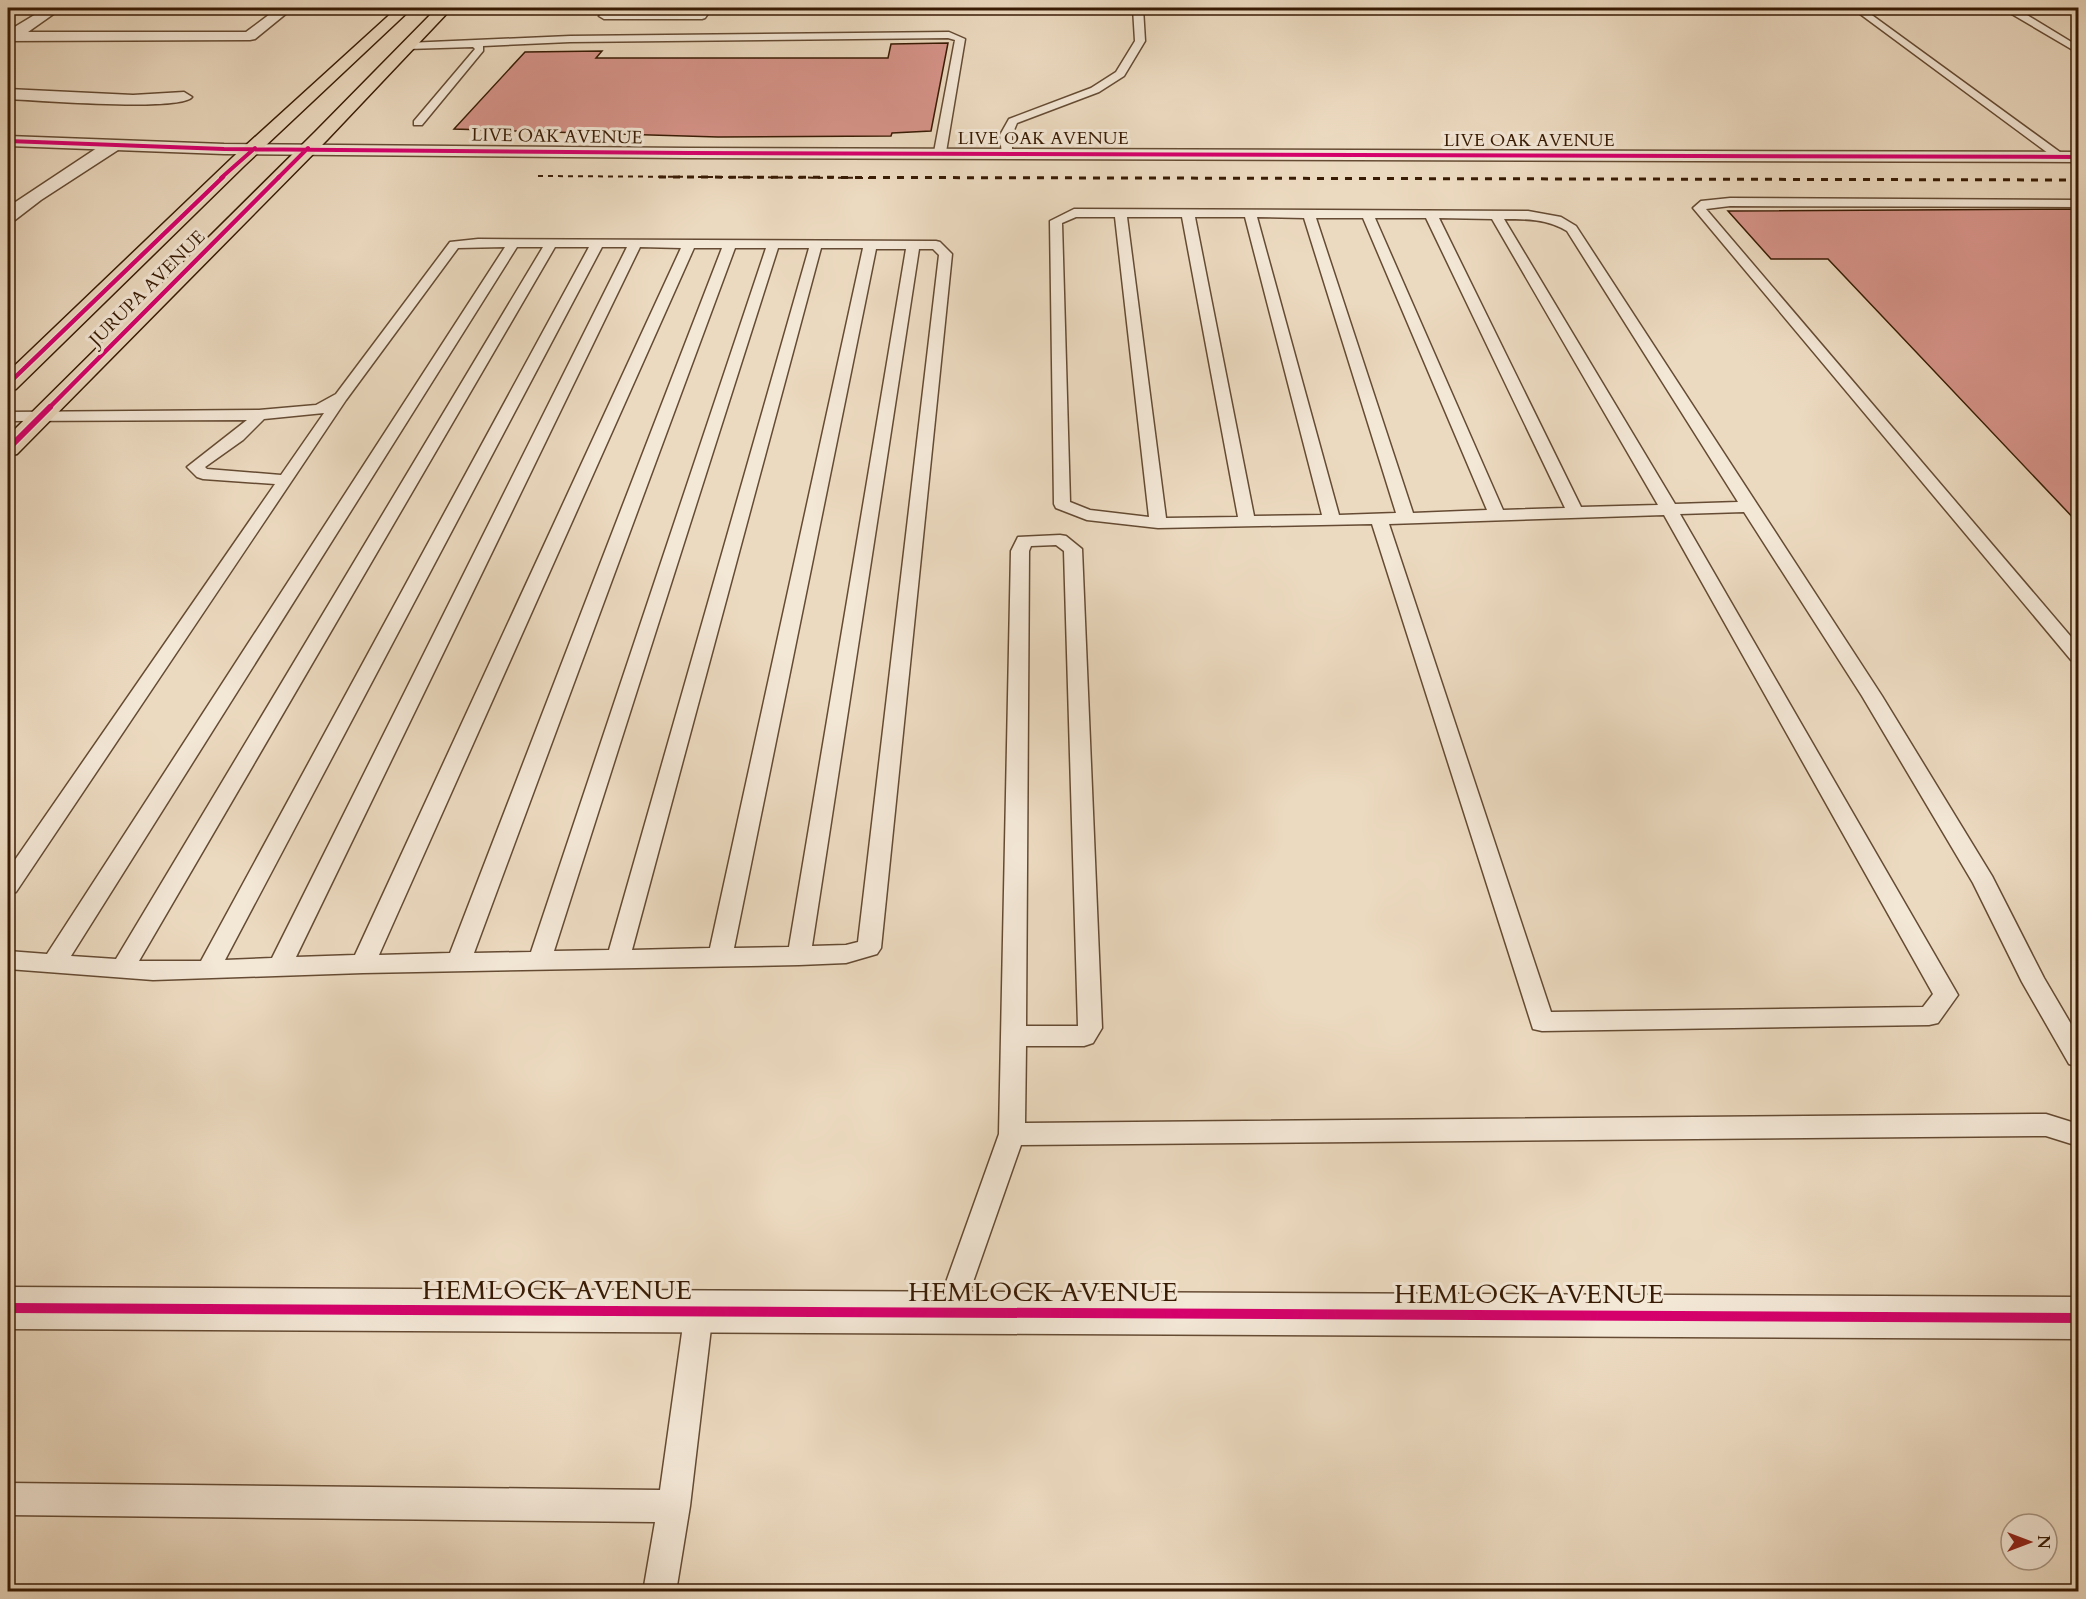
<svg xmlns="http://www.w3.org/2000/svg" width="2086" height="1599" viewBox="0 0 2086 1599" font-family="Cardo,serif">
<rect width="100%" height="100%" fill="#ecdac0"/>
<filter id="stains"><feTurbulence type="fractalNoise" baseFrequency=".00333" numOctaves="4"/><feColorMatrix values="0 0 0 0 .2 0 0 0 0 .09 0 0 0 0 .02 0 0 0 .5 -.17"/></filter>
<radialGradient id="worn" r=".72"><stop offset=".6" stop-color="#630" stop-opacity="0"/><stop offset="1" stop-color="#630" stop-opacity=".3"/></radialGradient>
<path fill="#d69389" stroke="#381b04" stroke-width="1.5" d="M 948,43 L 931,131 L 892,133 L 891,136 L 718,137 L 454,129 L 525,52 L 602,51 L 596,58 L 888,58 L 891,44 Z
M 2079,209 L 2079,524 L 1828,259 L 1771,259 L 1728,211 Z"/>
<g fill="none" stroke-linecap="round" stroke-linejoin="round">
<defs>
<path id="service" d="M 703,8 L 712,8 L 705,18 L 702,19 L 604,19 L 599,16 L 604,13 L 699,13 Z
M 1133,8 L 1143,8 L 1145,41 L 1124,76 L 1099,92 L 1017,123 L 1012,135 L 1012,153 L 1006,156 L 1002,155 L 1000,135 L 1009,119 L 1091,88 L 1116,72 L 1135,41 Z
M 1852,8 L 2047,8 L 2043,11 L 2022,12 L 2078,46 L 2078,53 L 2010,13 L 1869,13 L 2064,155 L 2064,159 L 2056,159 Z
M 949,32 L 965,39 L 946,152 L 940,155 L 934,152 L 955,40 L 948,38 L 570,42 L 483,46 L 483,51 L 422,125 L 414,125 L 414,121 L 475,49 L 473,47 L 407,49 L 402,46 L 407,43 L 570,36 Z
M 1730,198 L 2078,200 L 2078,207 L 1730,206 L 1706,209 L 2078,645 L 2078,662 L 2071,660 L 1693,208 L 1701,201 Z
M 1074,209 L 1528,211 L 1561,217 L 1576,226 L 1882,696 L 1992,876 L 2044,978 L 2078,1036 L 2078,1067 L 2069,1064 L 2022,982 L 1973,883 L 1862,696 L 1744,512 L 1680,514 L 1958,995 L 1938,1023 L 1929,1025 L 1542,1031 L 1533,1029 L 1372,524 L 1158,528 L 1087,520 L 1056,508 L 1054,504 L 1050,221 ZM 1076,217 L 1115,217 L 1149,517 L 1090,510 L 1070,502 L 1062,223 ZM 1127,217 L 1182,217 L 1238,517 L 1166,518 ZM 1195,217 L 1245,217 L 1322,515 L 1254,516 ZM 1257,217 L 1304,218 L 1396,513 L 1339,515 ZM 1316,218 L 1363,218 L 1487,510 L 1413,513 ZM 1375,218 L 1426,218 L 1565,508 L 1503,510 ZM 1439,218 L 1492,219 L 1658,505 L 1581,507 ZM 1504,219 C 1527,219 1547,219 1567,231 L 1738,502 L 1675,504 ZM 1664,515 L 1933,994 L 1923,1007 L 1551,1012 L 1389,524 Z
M 478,239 L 936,241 L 940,242 L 952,254 L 881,948 L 877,954 L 846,963 L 799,965 L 363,973 L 153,980 L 8,969 L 8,951 L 47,954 L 505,247 L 458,248 L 346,400 L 16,892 L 8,894 L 8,870 L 275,484 L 203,479 L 197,477 L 187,467 L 247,420 L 8,421 L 8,412 L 259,410 L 316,405 L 336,394 L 450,242 ZM 517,247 L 543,247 L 116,959 L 71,956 ZM 555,247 L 589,247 L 201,961 L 139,961 ZM 602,247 L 627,247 L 272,958 L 225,960 ZM 640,247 L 681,248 L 355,955 L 296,957 ZM 694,248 L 722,248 L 450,953 L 379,955 ZM 735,248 L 766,248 L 531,952 L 474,953 ZM 778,248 L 809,248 L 609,950 L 554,951 ZM 821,248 L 863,248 L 710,948 L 632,950 ZM 876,249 L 906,249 L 789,947 L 734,948 ZM 919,249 L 933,249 L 939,255 L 858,942 L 846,945 L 812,946 ZM 324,413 L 281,475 L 207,469 L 205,467 L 243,440 L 264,419 Z
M 1060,535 L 1066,536 L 1082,549 L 1102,1028 L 1093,1043 L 1084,1046 L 1026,1046 L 1025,1123 L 2046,1114 L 2078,1124 L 2078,1146 L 2046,1136 L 1021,1145 L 959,1322 L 949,1326 L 939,1322 L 935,1313 L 999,1134 L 1011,551 L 1018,537 ZM 1056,545 L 1064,551 L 1078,1026 L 1026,1026 L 1029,551 L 1031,546 Z
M 699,1298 L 709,1302 L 713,1311 L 690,1506 L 676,1592 L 643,1592 L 655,1522 L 8,1515 L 8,1483 L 660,1490 L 685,1311 L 689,1302 Z"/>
<path id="minor" d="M 46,8 L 62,8 L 28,32 L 246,32 L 278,8 L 293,8 L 255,39 L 250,40 L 8,41 L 8,31 Z
M 8,89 L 133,95 L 184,92 L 192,97 C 181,112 34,100 8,99 Z
M 112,141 L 118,142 L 121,146 L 118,150 L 41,200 L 15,220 L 8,222 L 8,207 L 106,142 Z
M 8,1287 L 2078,1297 L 2078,1339 L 8,1329 Z"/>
<path id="tertiary" d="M 8,136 L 224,144 L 689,148 L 2078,152 L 2078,162 L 689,158 L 224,154 L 8,146 Z"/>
<path id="primary" d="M 397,8 L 412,8 L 245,165 L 16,389 L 8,391 L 8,372 L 233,157 Z
M 437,8 L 452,8 L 327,140 L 17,454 L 8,456 L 8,436 L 315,132 Z"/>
</defs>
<use href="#service" stroke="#654b33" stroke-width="3"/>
<use href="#minor" stroke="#654b33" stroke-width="3"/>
<use href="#tertiary" stroke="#654b33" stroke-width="3"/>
<use href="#primary" stroke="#381b04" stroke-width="3"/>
<use href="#service" fill="#f3e7d6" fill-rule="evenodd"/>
<use href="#minor" fill="#f3e7d6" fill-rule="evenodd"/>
<use href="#tertiary" fill="#f3e7d6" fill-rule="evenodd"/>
<use href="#primary" fill="#ecdac0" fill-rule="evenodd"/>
<path stroke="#381b04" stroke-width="2" stroke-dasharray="5 5" stroke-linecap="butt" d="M 538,176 L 875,178"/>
<path stroke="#381b04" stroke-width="3" stroke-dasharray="7 7" stroke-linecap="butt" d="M 659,177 L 2078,180"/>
<defs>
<path id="cycleway-far3" d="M 8,141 L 224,149 L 689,153 L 2078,157
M 221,178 L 255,148
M 278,178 L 308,148"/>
<path id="cycleway-far2" d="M 8,384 L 223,177
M 48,409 L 279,177"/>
<path id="cycleway-far1" d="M 8,449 L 50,407"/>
<path id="cycleway" d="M 8,1308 L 2078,1318"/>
</defs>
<use href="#cycleway-far3" stroke="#f3e7d6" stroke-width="5"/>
<use href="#cycleway-far2" stroke="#f3e7d6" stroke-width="7"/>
<use href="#cycleway-far1" stroke="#f3e7d6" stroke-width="9"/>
<use href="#cycleway" stroke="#f3e7d6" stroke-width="14"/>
<use href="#cycleway-far3" stroke="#d6006c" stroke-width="4"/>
<use href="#cycleway-far2" stroke="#d6006c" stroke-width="4.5"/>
<use href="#cycleway-far1" stroke="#d6006c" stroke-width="6"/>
<use href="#cycleway" stroke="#d6006c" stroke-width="10"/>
</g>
<g text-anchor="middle" stroke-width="6" stroke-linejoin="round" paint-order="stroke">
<g font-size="18" fill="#381b04" stroke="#f3e7d6">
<text transform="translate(557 136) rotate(1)" y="6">LIVE OAK AVENUE</text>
<text x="1043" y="144">LIVE OAK AVENUE</text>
<text x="1529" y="146">LIVE OAK AVENUE</text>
<text transform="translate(147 288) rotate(-45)" y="6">JURUPA AVENUE</text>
</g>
<g font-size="27" fill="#381b04" stroke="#f3e7d6">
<text x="557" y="1299">HEMLOCK AVENUE</text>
<text x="1043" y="1301">HEMLOCK AVENUE</text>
<text x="1529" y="1303">HEMLOCK AVENUE</text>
</g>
</g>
<rect width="2086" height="1599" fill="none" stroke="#ecdac0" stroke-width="30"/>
<rect x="9" y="9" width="2068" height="1581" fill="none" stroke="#381b04" stroke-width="3"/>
<rect x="15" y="15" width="2056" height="1569" fill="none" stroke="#381b04" stroke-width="1.5"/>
<g transform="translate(2029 1542) rotate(90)"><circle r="28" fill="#f3e7d6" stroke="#a89582" stroke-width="1.5"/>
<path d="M0-4.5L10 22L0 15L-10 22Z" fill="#8f2418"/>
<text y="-9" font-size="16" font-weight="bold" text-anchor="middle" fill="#381b04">N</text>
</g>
<rect width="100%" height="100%" filter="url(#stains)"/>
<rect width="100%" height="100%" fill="url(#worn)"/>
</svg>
